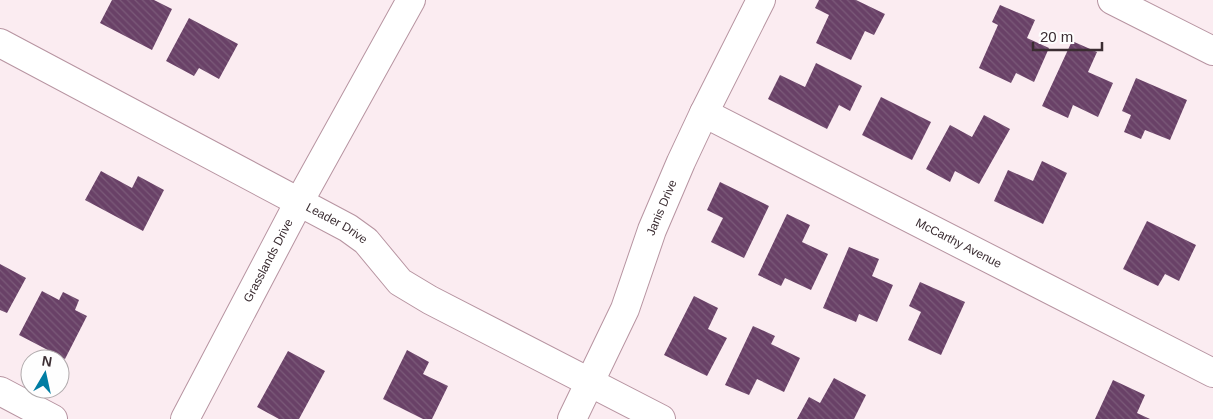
<svg xmlns="http://www.w3.org/2000/svg" width="1213" height="419" viewBox="0 0 1213 419" font-family="Arial,sans-serif">
<defs>
<pattern id="building-back-hatch" width="6" height="6" patternUnits="userSpaceOnUse" patternTransform="scale(1.25)"><rect width="6" height="6" fill="#694167"/><path d="M-1 5l2 2M0 0l6 6M5-1l2 2" fill="none" stroke="#7b5a79"/></pattern>
</defs>
<rect width="100%" height="100%" fill="#fbecf1"/>
<path fill="url(#building-back-hatch)" d="M 112,0 L 154,0 L 172,9 L 152,50 L 100,23 Z
M 819,0 L 856,0 L 885,14 L 874,35 L 865,31 L 851,60 L 816,43 L 829,15 L 815,8 Z
M 1000,5 L 1035,20 L 1027,38 L 1049,48 L 1034,82 L 1016,73 L 1011,83 L 979,68 L 998,25 L 992,22 Z
M 189,18 L 238,44 L 219,79 L 199,68 L 194,76 L 166,61 Z
M 1072,41 L 1097,52 L 1088,72 L 1113,83 L 1098,117 L 1073,105 L 1068,118 L 1042,106 Z
M 816,63 L 862,86 L 850,111 L 839,105 L 827,129 L 768,99 L 780,75 L 805,87 Z
M 1136,78 L 1187,100 L 1170,140 L 1145,130 L 1141,139 L 1124,132 L 1131,115 L 1122,111 Z
M 881,97 L 931,122 L 912,160 L 862,135 Z
M 984,115 L 1010,129 L 979,184 L 955,171 L 950,182 L 926,169 L 950,125 L 972,137 Z
M 1042,161 L 1067,173 L 1043,224 L 994,201 L 1008,170 L 1033,181 Z
M 101,171 L 132,188 L 138,176 L 164,190 L 143,231 L 85,200 Z
M 720,182 L 769,206 L 744,258 L 711,242 L 723,218 L 707,210 Z
M 787,214 L 810,225 L 802,242 L 828,254 L 811,290 L 785,278 L 781,286 L 758,275 Z
M 1147,221 L 1196,245 L 1179,281 L 1165,274 L 1158,286 L 1123,269 Z
M 849,247 L 879,259 L 872,276 L 893,285 L 877,322 L 859,314 L 856,322 L 823,308 Z
M 0,264 L 26,278 L 7,313 L 0,310 Z
M 920,282 L 965,302 L 941,355 L 908,340 L 921,312 L 909,306 Z
M 42,291 L 59,300 L 63,292 L 79,300 L 75,310 L 87,316 L 65,359 L 19,335 Z
M 694,296 L 718,308 L 708,329 L 727,338 L 707,376 L 664,355 Z
M 753,326 L 775,336 L 771,344 L 800,358 L 784,392 L 757,379 L 749,395 L 725,385 Z
M 407,350 L 429,362 L 423,374 L 448,386 L 432,419 L 423,419 L 383,399 Z
M 288,351 L 325,371 L 299,419 L 279,419 L 257,407 Z
M 834,378 L 866,395 L 854,419 L 797,419 L 809,397 L 820,403 Z
M 1113,380 L 1145,395 L 1137,413 L 1150,419 L 1095,419 Z"/>
<g fill="none" stroke-linecap="round" stroke-linejoin="round">
<defs>
<g id="minor">
<path d="M 1112,0 L 1213,51"/>
<path id="s1" d="M 0,43 L 348,228 L 366,241 L 400,282 L 430,300 L 661,419"/>
<path id="s2" d="M 704,113 L 1213,373"/>
<path d="M 0,391 L 53,419"/>
<path id="s3" d="M 185,419 L 299,202 L 411,0"/>
<path id="s4" d="M 572,419 L 625,309 L 652,230 L 681,162 L 704,113 L 761,0"/>
</g>
</defs>
<use href="#minor" stroke="#b794a1" stroke-width="30"/>
<use href="#minor" stroke="#fff" stroke-width="28"/>
</g>
<g text-anchor="middle" stroke-width="5" stroke-linejoin="round" paint-order="stroke">
<g font-size="12" fill="#3b2d32" stroke="#fefefe">
<text dy="4" stroke="none"><textPath href="#s4" startOffset="230">Janis Drive</textPath></text>
<text dy="4" stroke="none"><textPath href="#s1" startOffset="382">Leader Drive</textPath></text>
<text dy="4" stroke="none"><textPath href="#s2" startOffset="286">McCarthy Avenue</textPath></text>
<text dy="4" stroke="none"><textPath href="#s3" startOffset="179">Grasslands Drive</textPath></text>
</g>
</g>
<g transform="translate(45 374) rotate(9)"><circle r="24" fill="#fefefe" stroke="#b0aaac"/>
<path d="M0-4L9 19L0 12L-9 19Z" fill="#007da3"/>
<text y="-8" font-size="14" font-weight="bold" text-anchor="middle" fill="#3b2d32">N</text>
</g>
<path d="M1033 42v8h69v-8" fill="none" stroke="#3b2d32" stroke-width="2.5"/>
<text x="1040" y="42" font-size="15" fill="#3b2d32" stroke="#fefefe" stroke-width="4" paint-order="stroke">20 m</text>
</svg>
